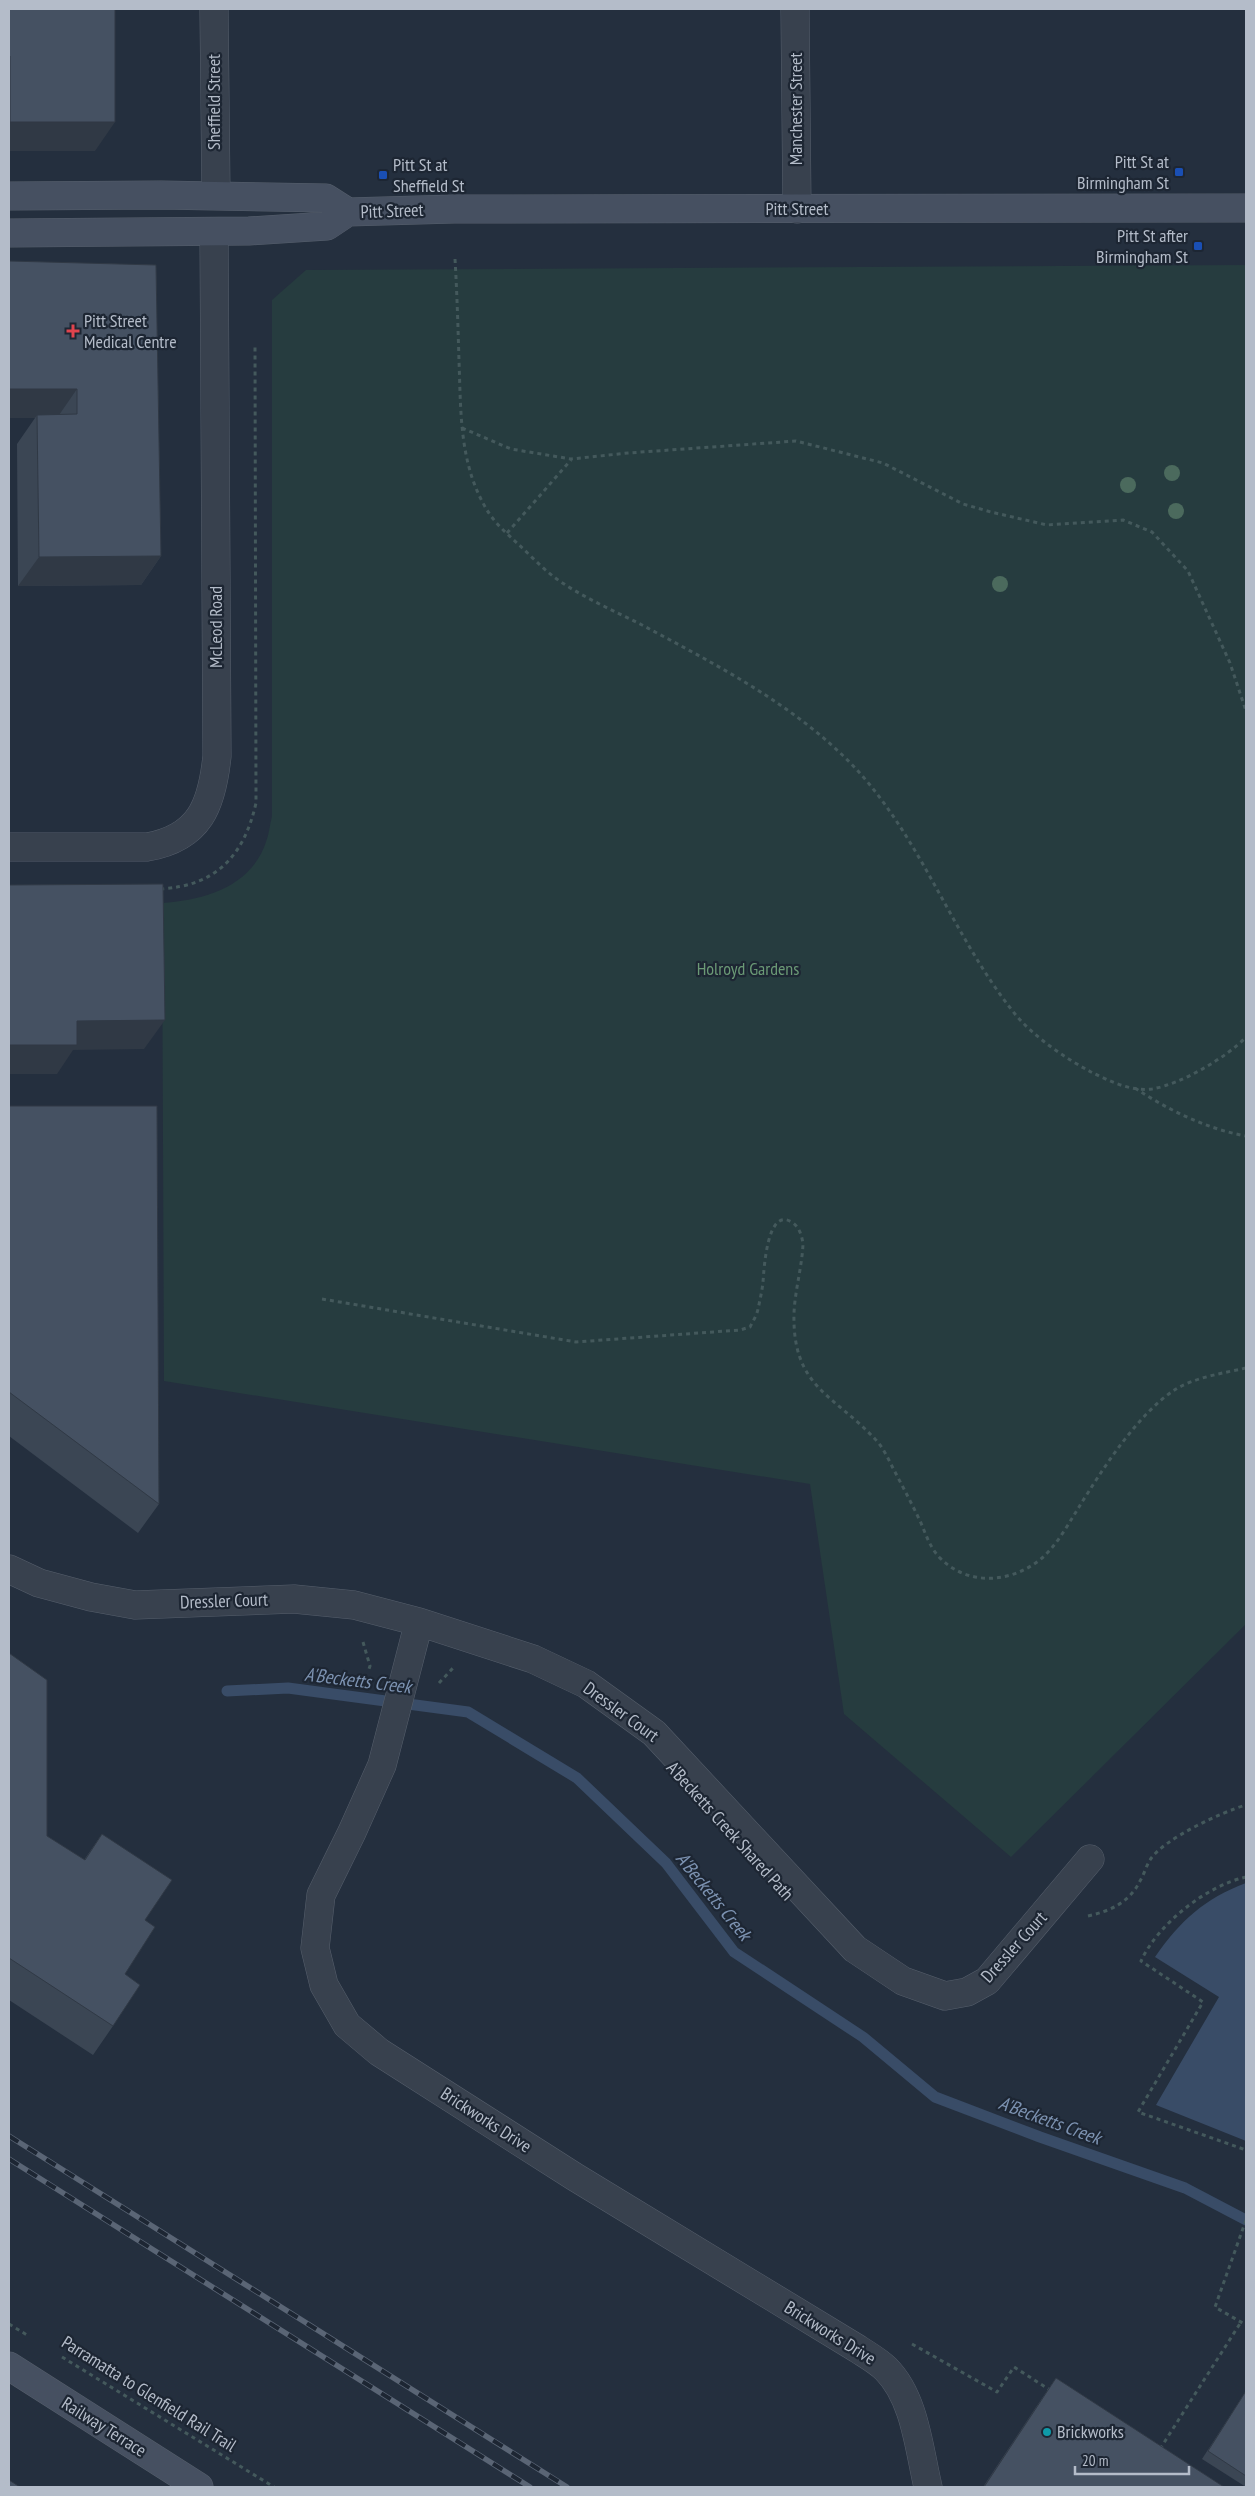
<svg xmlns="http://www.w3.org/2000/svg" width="1255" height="2496" viewBox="0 0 1255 2496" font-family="'PT Sans Narrow',sans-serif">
<rect width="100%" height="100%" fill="#242f3e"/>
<path fill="#263c3f" d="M 1246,265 L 1246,1624 L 1011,1857 L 844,1714 L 810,1484 L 164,1381 L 162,903 C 204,900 251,887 266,842 C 269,834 270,824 272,816 L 272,300 L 306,270 Z"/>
<path fill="#394c67" d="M 1246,1883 L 1246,2141 L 1156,2105 L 1219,1997 L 1155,1957 C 1181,1920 1204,1899 1246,1883 Z"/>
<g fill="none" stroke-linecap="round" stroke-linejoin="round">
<path stroke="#394c67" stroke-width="11" d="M 227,1691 L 288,1688 L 468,1712 L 577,1778 L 666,1863 L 734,1952 L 863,2037 L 935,2097 L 1040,2137 L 1185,2188 L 1246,2220"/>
<defs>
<path id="minor" d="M 214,9 L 216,195
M 795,9 L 797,209
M 9,847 L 147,847 C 200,838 212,805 217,756 L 214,232
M 9,1569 L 39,1583 L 91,1597 L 135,1605 L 294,1599 L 354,1605 L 419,1622 L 533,1659 L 586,1684 L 654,1733 L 855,1949 L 903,1981 L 945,1996 L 967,1992 L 987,1981 L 1090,1859
M 419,1622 L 382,1765 L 352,1832 L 321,1895 L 315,1948 L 324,1985 L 347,2025 L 379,2052 L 575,2177 L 858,2349 C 867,2355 878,2361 886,2369 C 915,2398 919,2449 928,2487"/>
<path id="secondary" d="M 9,196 L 161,195 L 326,198 L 348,212
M 9,233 L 249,231 L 327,226 L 348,212 L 454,209 L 1246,208
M 9,2366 L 199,2487"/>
</defs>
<use href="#minor" stroke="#565f6c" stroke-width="29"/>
<use href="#secondary" stroke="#565f6c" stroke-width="29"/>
<path stroke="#44595c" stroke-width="3" stroke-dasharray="4 4" stroke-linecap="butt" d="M 455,259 C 457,293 458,327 459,361 C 461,412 459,464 487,510 C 494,522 506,533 517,543 C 529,554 541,567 554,577 C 581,597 615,611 644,626 C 711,662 781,698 837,750 C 917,823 948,931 1015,1014 C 1034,1037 1065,1058 1091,1072 C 1109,1081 1132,1092 1152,1089 C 1181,1084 1226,1058 1246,1037
M 462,428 L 511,449 L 571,459 L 628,453 L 796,441 L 883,463 L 963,504 L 991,512 L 1047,525 L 1123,520 L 1152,532 L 1188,571 L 1230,663 L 1246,711
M 507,533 L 571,460
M 160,889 C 216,886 244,856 256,803 L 255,345
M 1135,1088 C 1168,1110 1207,1129 1246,1136
M 322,1299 L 576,1342 L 740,1330 L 750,1327 C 753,1321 757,1315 758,1309 C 760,1300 762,1291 763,1282 C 764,1270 767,1204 793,1223 C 800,1228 802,1237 803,1244 C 802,1267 795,1290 794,1313 C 792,1387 833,1394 875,1439 C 884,1448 889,1461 895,1472 C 904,1489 913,1506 921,1523 C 926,1535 930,1547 939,1557 C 966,1585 1006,1584 1037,1562 C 1055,1549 1067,1526 1079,1507 C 1102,1470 1138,1413 1176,1389 C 1196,1377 1224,1373 1246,1368
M 363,1642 L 370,1666 L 368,1672
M 439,1683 L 453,1668
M 1246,1877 C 1206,1886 1158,1924 1141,1961 L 1203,2002 L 1138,2112 L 1246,2150
M 1088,1916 C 1110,1911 1129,1903 1140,1881 C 1144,1875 1146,1866 1150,1860 C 1163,1839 1222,1812 1246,1805
M 1246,2220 L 1215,2307 L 1246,2325
M 9,2324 L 27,2335
M 912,2344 L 997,2392 L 1014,2367 L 1050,2390
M 62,2357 L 274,2487
M 1160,2449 L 1241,2322"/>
<use href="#minor" stroke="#38414e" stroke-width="28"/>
<use href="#secondary" stroke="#465061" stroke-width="28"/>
<defs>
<path id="rail" d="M 9,2136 L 567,2487
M 9,2159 L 530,2487"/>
</defs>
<use href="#rail" stroke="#5a6575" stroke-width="5.5"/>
<use href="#rail" stroke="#1d2633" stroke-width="4" stroke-dasharray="11" stroke-linecap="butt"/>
</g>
<g fill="#4b6a5d">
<circle cx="1172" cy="473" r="8"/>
<circle cx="1128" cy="485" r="8"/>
<circle cx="1176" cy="511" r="8"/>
<circle cx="1000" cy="584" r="8"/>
</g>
<path fill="#3b4654" d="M 9,9 L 95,151 L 9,151 Z
M 9,261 L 156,265 L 161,556 L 141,585 L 18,586 L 17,444 L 35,418 L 9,418 Z
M 9,1106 L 159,1504 L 138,1533 L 9,1436 Z
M 9,1653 L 47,1836 L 84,1860 L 102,1834 L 145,1920 L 125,1974 L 113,2026 L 93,2055 L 9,2000 Z
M 1056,2378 L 1224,2487 L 983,2487 L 1036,2407 Z
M 1246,2391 L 1246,2487 L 1202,2459 Z"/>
<path fill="#303945" d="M 10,122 L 115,122 L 95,151 L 9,151 L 9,124 Z
M 9,389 L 77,389 L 57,418 L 37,415 L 35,418 L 9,418 Z
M 161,556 L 141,585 L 18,586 L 39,557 Z
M 165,1020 L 144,1049 L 73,1050 L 57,1074 L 9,1074 L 9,1045 L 77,1021 Z"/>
<path fill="#455162" stroke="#303945" d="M 9,9 L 115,9 L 115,122 L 10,122 L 10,56 L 9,56 Z
M 9,261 L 156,265 L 161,556 L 39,557 L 37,415 L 77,414 L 77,389 L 9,389 Z
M 163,884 L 165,1020 L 77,1021 L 77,1045 L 9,1045 L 9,885 Z
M 9,1106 L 157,1106 L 159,1504 L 9,1392 Z
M 9,1653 L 47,1680 L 47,1836 L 85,1860 L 102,1834 L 172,1880 L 145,1920 L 155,1927 L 125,1974 L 140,1985 L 113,2026 L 9,1958 Z
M 1056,2378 L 1224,2487 L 984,2487 Z
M 1246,2391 L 1246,2476 L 1208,2451 Z
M 9,2480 L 20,2487 L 9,2487 Z"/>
<g fill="#1a4fb4" stroke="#1d2633" stroke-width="2">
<rect x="1174" y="167" width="10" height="10" rx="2.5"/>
<rect x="378" y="170" width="10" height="10" rx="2.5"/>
<rect x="1193" y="241" width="10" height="10" rx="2.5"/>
</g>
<path fill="#e0444e" stroke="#1d2633" stroke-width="2" d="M70.5 323.5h5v5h5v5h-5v5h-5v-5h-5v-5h5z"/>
<circle fill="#0f9aa8" stroke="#1d2633" stroke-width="2" cx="1047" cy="2432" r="5"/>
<g text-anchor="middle" stroke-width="4.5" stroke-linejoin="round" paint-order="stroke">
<g font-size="18" fill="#b4bcc9" stroke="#1d2633">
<text transform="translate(214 102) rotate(-90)" y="6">Sheffield Street</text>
<text transform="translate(796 109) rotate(-90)" y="6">Manchester Street</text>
<text x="797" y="215">Pitt Street</text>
<text transform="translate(392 211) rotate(-2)" y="6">Pitt Street</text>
<text transform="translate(216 627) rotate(-90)" y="6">McLeod Road</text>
<text transform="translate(224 1601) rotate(-2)" y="6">Dressler Court</text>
<text transform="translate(621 1712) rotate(36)" y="6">Dressler Court</text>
<text transform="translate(730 1831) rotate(48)" y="6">A'Becketts Creek Shared Path</text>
<text transform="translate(1014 1947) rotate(-48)" y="6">Dressler Court</text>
<text transform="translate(486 2120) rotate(33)" y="6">Brickworks Drive</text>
<text transform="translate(830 2333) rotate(32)" y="6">Brickworks Drive</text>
<text transform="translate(149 2394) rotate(32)" y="6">Parramatta to Glenfield Rail Trail</text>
<text transform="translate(104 2427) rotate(32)" y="6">Railway Terrace</text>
</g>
<g font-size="18" fill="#b4bcc9" stroke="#1d2633" text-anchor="start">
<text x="1169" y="168" text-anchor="end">Pitt St at<tspan x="1169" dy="21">Birmingham St</tspan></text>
<text x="393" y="171">Pitt St at<tspan x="393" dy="21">Sheffield St</tspan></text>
<text x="1188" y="242" text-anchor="end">Pitt St after<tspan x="1188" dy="21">Birmingham St</tspan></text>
<text x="84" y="327">Pitt Street<tspan x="84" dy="21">Medical Centre</tspan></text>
<text x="1057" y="2438">Brickworks</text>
</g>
<g font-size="18" fill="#6b9a76" stroke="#1d2633">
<text x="748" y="975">Holroyd Gardens</text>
</g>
<g font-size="19" font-style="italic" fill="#7c92b1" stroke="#1d2633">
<text transform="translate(358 1680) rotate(7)" y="7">A'Becketts Creek</text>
<text transform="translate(714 1896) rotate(51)" y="7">A'Becketts Creek</text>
<text transform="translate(1050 2120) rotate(20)" y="7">A'Becketts Creek</text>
</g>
</g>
<rect width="1255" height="2496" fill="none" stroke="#b4bcc9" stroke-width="20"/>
<path d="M1075 2466v8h114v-8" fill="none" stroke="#b4bcc9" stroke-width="2.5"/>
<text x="1082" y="2466" font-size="15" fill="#b4bcc9" stroke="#1d2633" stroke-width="4" paint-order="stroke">20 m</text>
</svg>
